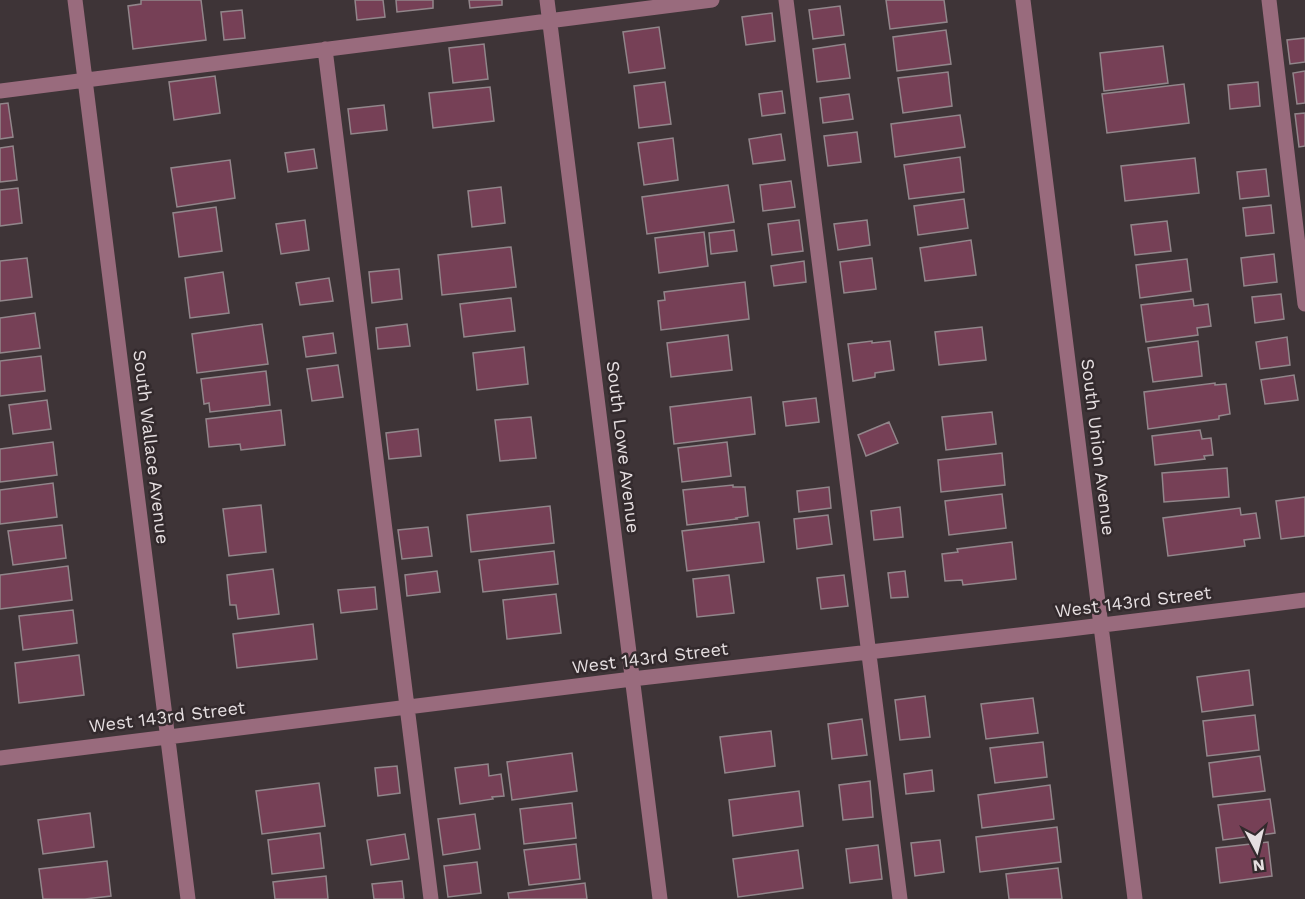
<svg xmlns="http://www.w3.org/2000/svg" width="1305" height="899" viewBox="0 0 1305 899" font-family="'Work Sans',sans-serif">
<rect width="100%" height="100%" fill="#3e3437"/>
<path fill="#764056" stroke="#92868b" stroke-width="1.5" d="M 141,0 L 201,0 L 206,40 L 133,49 L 128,6 L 141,4 Z
M 355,0 L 383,0 L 385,17 L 357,20 Z
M 396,0 L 433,0 L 433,8 L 397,12 Z
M 469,0 L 502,0 L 502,5 L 470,8 Z
M 886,0 L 944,0 L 947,22 L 890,29 Z
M 840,6 L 844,35 L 813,39 L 809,10 Z
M 242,10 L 245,38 L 224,40 L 221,12 Z
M 772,13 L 775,41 L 746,45 L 742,17 Z
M 659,27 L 665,68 L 629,73 L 623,32 Z
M 946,30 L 951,64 L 897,71 L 893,37 Z
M 1305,38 L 1305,62 L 1290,64 L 1287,40 Z
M 484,44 L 488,79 L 453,83 L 449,48 Z
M 845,44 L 850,78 L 817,82 L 813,49 Z
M 1163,46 L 1168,83 L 1104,91 L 1100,53 Z
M 1305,71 L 1305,103 L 1297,104 L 1293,73 Z
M 948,72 L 952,106 L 903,113 L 898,78 Z
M 215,76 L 220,113 L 174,120 L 169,82 Z
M 665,82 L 671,124 L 639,128 L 634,86 Z
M 1258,82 L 1260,106 L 1230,109 L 1228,85 Z
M 1184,84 L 1189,123 L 1107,133 L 1102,94 Z
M 490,87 L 494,121 L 433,128 L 429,93 Z
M 782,91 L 785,113 L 762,116 L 759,94 Z
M 849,94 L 853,119 L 823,123 L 820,98 Z
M 8,103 L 13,137 L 0,139 L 0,104 Z
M 384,105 L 387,130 L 351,134 L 348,109 Z
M 1305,113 L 1305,146 L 1299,147 L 1295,114 Z
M 960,115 L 965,147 L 895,157 L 891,124 Z
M 857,132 L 861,162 L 828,166 L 824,136 Z
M 781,134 L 785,160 L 753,164 L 749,139 Z
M 673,138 L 678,180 L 644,185 L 638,143 Z
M 13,146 L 17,180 L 0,182 L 0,148 Z
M 314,149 L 317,168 L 288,172 L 285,153 Z
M 960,157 L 964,192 L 909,199 L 904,165 Z
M 1195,158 L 1199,193 L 1125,201 L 1121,166 Z
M 230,160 L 235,198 L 177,207 L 171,168 Z
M 1266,169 L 1269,196 L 1240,199 L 1237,172 Z
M 791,181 L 795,207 L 763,211 L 760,185 Z
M 728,185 L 734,222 L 647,234 L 642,197 Z
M 501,187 L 505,223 L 472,227 L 468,191 Z
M 18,188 L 22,223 L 0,226 L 0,190 Z
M 964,199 L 968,228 L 918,235 L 914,206 Z
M 1271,205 L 1274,233 L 1246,236 L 1243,208 Z
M 216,207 L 222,251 L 179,257 L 173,213 Z
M 305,220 L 309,250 L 281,254 L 276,224 Z
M 799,220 L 803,251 L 772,255 L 768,224 Z
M 867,220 L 870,245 L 838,250 L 834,224 Z
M 1167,221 L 1171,251 L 1135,255 L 1131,225 Z
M 734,230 L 737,251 L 711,254 L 709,233 Z
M 704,232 L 708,266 L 659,273 L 655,238 Z
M 971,240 L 976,275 L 925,281 L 920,248 Z
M 511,247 L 516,287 L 442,295 L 438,255 Z
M 1274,254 L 1277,282 L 1244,286 L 1241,258 Z
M 27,258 L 32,297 L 0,301 L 0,261 Z
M 872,258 L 876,289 L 844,293 L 840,262 Z
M 1187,259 L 1191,291 L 1140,298 L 1136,265 Z
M 804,261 L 806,282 L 774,286 L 771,266 Z
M 399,269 L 402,299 L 372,303 L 369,272 Z
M 223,272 L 229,313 L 190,318 L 185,278 Z
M 329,278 L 333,301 L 300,305 L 296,283 Z
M 745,282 L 749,319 L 661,330 L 658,301 L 665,300 L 664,292 Z
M 1281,294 L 1284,319 L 1255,323 L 1252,297 Z
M 511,298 L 515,331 L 464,337 L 460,304 Z
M 1193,299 L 1194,306 L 1208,304 L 1211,326 L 1197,328 L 1198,335 L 1146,342 L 1141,305 Z
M 35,313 L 40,348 L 0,353 L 0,318 Z
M 262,324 L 268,364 L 197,373 L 192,334 Z
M 407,324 L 410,346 L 378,349 L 376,328 Z
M 982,327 L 986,360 L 939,365 L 935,332 Z
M 333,333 L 336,353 L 306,357 L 303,337 Z
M 728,335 L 732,370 L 671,377 L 667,343 Z
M 1287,337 L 1290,365 L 1260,369 L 1256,342 Z
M 872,341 L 872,343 L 890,341 L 894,370 L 875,373 L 875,377 L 853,381 L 848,344 Z
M 1198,341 L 1202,376 L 1153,382 L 1148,348 Z
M 524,347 L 528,384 L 477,390 L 473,353 Z
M 41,356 L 45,391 L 0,396 L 0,361 Z
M 338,365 L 343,397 L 312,401 L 307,369 Z
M 266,371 L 270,405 L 210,412 L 209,403 L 204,404 L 201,379 Z
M 1294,375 L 1298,400 L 1265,404 L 1261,380 Z
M 1215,383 L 1215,385 L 1226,384 L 1230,414 L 1219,416 L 1219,419 L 1148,429 L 1144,392 Z
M 751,397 L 755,434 L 674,444 L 670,407 Z
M 816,398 L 819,422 L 786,426 L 783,402 Z
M 47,400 L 51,429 L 13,434 L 9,405 Z
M 281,410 L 285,445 L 241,450 L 240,444 L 209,447 L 206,419 Z
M 992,412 L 996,444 L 946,450 L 942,417 Z
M 531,417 L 536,458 L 500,461 L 495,420 Z
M 889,422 L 898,443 L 866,456 L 858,435 Z
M 418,429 L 421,456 L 389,459 L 386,433 Z
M 1200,430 L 1202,439 L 1211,438 L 1213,455 L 1204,456 L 1205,459 L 1155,465 L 1152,436 Z
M 53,442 L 57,475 L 0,482 L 0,449 Z
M 727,442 L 731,476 L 682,482 L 678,448 Z
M 1002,453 L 1005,485 L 941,492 L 938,460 Z
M 1227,468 L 1229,497 L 1164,502 L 1162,473 Z
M 53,483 L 57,517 L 0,524 L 0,490 Z
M 733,485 L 733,487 L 745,487 L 748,516 L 736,518 L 737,519 L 687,525 L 683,490 Z
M 829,487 L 831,508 L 799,512 L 797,491 Z
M 1002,494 L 1006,528 L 949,535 L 945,501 Z
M 1305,497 L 1305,536 L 1281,539 L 1276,501 Z
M 261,505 L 266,552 L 229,556 L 223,509 Z
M 550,506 L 554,543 L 471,552 L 467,515 Z
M 900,507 L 903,537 L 874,540 L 871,511 Z
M 1240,508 L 1241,515 L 1256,513 L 1260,538 L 1244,540 L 1245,546 L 1168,556 L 1163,518 Z
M 828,515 L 832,544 L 797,549 L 794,519 Z
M 759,522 L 764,562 L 687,571 L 682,531 Z
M 62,525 L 66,558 L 13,565 L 8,531 Z
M 428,527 L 432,556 L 402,559 L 398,530 Z
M 1012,542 L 1016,579 L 963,585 L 962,580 L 945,581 L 942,554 L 958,552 L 957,549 Z
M 554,551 L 558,584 L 483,592 L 479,560 Z
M 68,566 L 72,600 L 0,609 L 0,575 Z
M 273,569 L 279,614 L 238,619 L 236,605 L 230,605 L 227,575 Z
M 437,571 L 440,592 L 407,596 L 405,575 Z
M 905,571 L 908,597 L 891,598 L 888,573 Z
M 729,575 L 734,613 L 697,617 L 693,579 Z
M 844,575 L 848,606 L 821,609 L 817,578 Z
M 375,587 L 377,609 L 341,613 L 338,590 Z
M 556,594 L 561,633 L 507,639 L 503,600 Z
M 73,610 L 77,643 L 23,650 L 19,616 Z
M 313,624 L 317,659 L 237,668 L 233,634 Z
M 79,655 L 84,695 L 19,703 L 15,663 Z
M 1249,670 L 1253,705 L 1202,712 L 1197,677 Z
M 925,696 L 930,737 L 900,740 L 895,700 Z
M 1033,698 L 1038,733 L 986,739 L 981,704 Z
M 1255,715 L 1259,750 L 1207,756 L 1203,721 Z
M 862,719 L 867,755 L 832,759 L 828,724 Z
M 771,731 L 775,766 L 725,773 L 720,737 Z
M 1043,742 L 1047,777 L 995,783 L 990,748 Z
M 572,753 L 577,791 L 512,800 L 507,762 Z
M 1260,756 L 1265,791 L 1213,797 L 1209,763 Z
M 488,764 L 489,776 L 501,774 L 504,796 L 492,797 L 493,799 L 460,804 L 455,768 Z
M 397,766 L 400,793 L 378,796 L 375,768 Z
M 932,770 L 934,791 L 906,794 L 904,774 Z
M 870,781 L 873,817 L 843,820 L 839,785 Z
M 319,783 L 325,826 L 262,834 L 256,791 Z
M 1050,785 L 1054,819 L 982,828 L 978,795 Z
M 799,791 L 803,826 L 733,836 L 729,800 Z
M 1270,799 L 1275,833 L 1223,840 L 1218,805 Z
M 572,803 L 576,838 L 524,844 L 520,809 Z
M 90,813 L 94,847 L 43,854 L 38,820 Z
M 475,814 L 480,849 L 443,855 L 438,819 Z
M 1057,827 L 1061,862 L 980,872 L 976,837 Z
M 320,833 L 324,868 L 272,874 L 268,840 Z
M 405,834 L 409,859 L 371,865 L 367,840 Z
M 940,840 L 944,872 L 915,876 L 911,843 Z
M 1268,842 L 1272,876 L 1220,883 L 1216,848 Z
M 576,844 L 580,879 L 529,885 L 524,850 Z
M 878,845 L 882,879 L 850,883 L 846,849 Z
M 798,850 L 803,888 L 738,897 L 733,859 Z
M 107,861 L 111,896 L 85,899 L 43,899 L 39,869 Z
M 477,862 L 481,893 L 448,897 L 444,866 Z
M 1058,868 L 1062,899 L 1009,899 L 1006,874 Z
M 326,876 L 328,899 L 275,899 L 273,882 Z
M 402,881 L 404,899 L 374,899 L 372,884 Z
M 585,883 L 587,899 L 509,899 L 508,893 Z"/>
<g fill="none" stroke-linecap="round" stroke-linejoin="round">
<path stroke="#996b7d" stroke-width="15" d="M 75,0 L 188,899
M 547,0 L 660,899
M 786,0 L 900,899
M 1023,0 L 1135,899
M 1269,0 L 1305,304
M 325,49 L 431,899
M 0,91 L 712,0
M 0,758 L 632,679 L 1062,630 L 1305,600"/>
</g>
<g text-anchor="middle" stroke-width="5" stroke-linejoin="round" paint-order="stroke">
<g font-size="18" fill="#e6dfe1" stroke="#332a2d">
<text transform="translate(151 447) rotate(83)" y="6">South Wallace Avenue</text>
<text transform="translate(623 447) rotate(83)" y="6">South Lowe Avenue</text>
<text transform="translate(1098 447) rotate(83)" y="6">South Union Avenue</text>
<text transform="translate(1133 602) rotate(-7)" y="6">West 143rd Street</text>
<text transform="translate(650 658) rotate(-7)" y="6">West 143rd Street</text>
<text transform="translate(167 717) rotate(-7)" y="6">West 143rd Street</text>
</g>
</g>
<g transform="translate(1257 851) rotate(173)" stroke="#332a2d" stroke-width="4.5" paint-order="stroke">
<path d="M0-4.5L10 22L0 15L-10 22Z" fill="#e6dfe1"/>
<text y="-9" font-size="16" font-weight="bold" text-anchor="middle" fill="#e6dfe1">N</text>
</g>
</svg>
